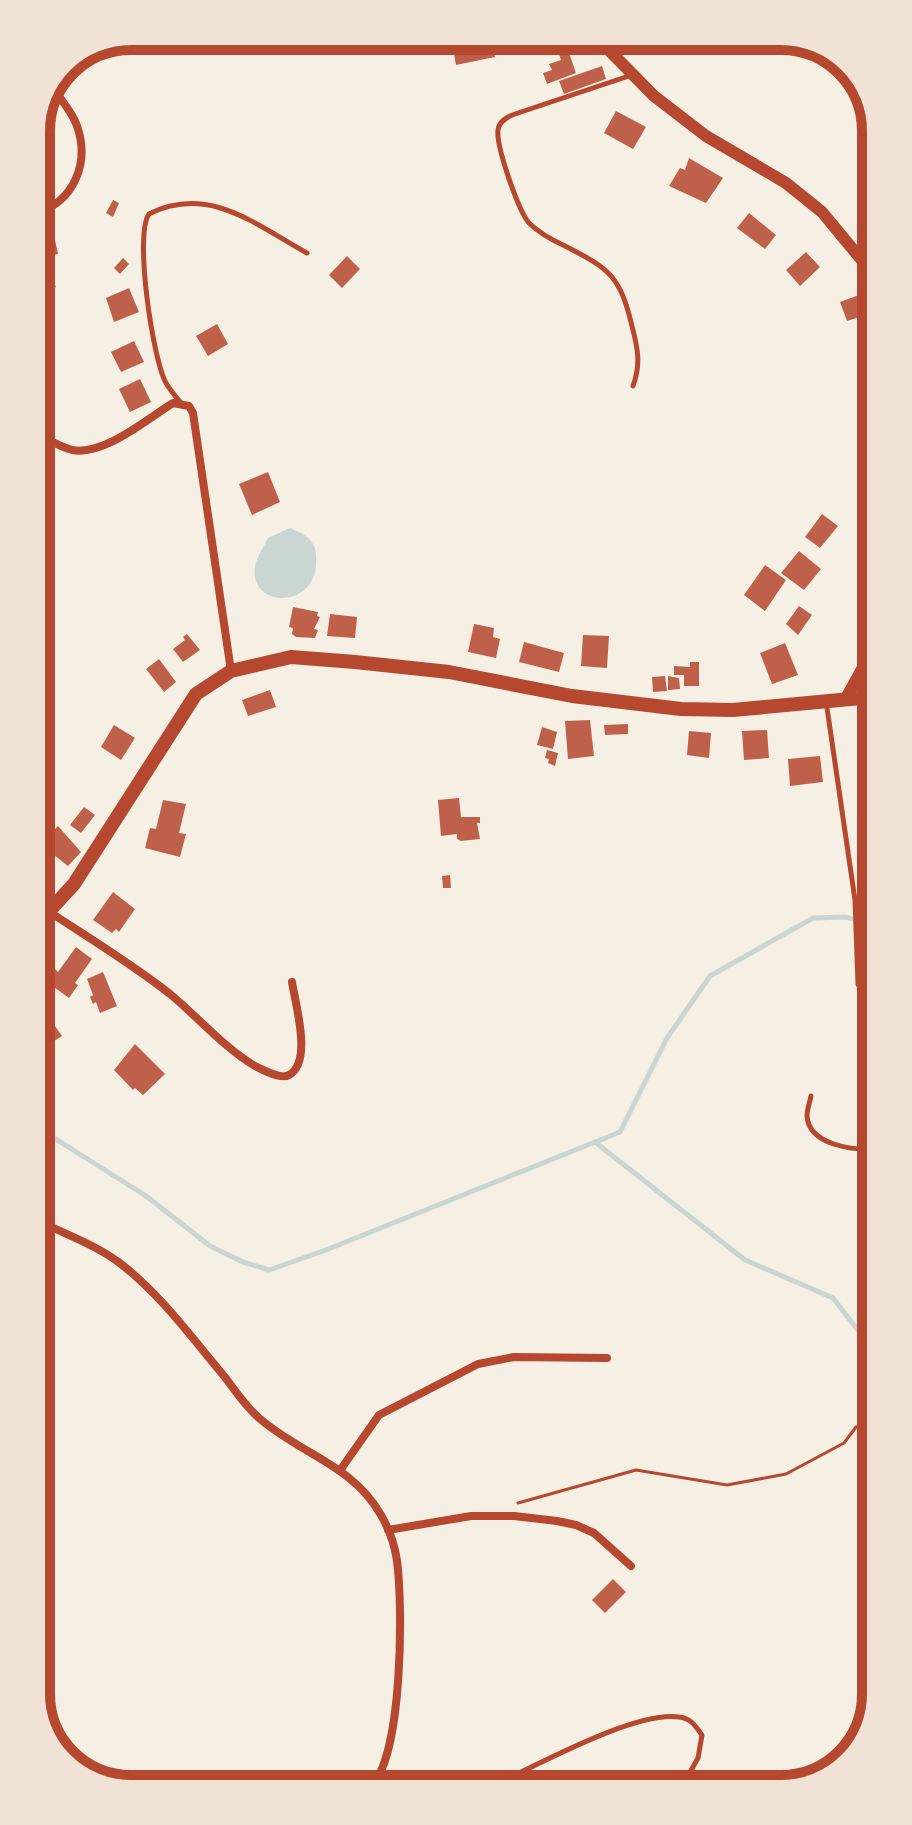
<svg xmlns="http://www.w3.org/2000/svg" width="912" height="1825" viewBox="0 0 912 1825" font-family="'PT Serif',serif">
<rect width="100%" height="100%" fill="#f6efe4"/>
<path fill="#c9d6d2" d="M 290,528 C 309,536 318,542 316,565 C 313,610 249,607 255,567 C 256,558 264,547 268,538 Z"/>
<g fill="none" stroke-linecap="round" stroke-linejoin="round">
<path stroke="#c9d6d2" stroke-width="5" d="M 40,1129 L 146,1196 L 210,1246 L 243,1262 L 269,1270 L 326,1250 L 620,1132 L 667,1038 L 710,976 L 813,918 L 846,917 L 873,926
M 595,1142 L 745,1260 L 833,1298 L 874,1351"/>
</g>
<path fill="#bf614a" d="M 484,36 L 491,36 L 495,57 L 456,65 L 452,42 Z
M 567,47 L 576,73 L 547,84 L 543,73 L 552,70 L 549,64 L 561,60 L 558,51 Z
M 602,66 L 606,79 L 564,94 L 559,81 Z
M 616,111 L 646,127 L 633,149 L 604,133 Z
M 689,158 L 723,178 L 706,203 L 669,186 L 680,168 L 685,170 Z
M 113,200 L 119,203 L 113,217 L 106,213 Z
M 749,213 L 776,235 L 765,249 L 737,228 Z
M 51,221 L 58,254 L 37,259 L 37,224 Z
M 806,252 L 820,267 L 800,286 L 786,270 Z
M 347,256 L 360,269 L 342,288 L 329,275 Z
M 123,258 L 129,264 L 120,274 L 114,268 Z
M 51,279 L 56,287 L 49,292 L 52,297 L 37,306 L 37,287 Z
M 129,288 L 139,312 L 114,322 L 106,298 Z
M 859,295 L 866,315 L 847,321 L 840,302 Z
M 217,324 L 228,344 L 208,356 L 196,336 Z
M 134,341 L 144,362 L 121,372 L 111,352 Z
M 140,379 L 151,402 L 130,412 L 119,389 Z
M 38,395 L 54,395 L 54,409 L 38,409 Z
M 268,472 L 280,502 L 252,515 L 239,484 Z
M 822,514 L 838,526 L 820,548 L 805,537 Z
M 799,551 L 821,569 L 804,590 L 781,573 Z
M 765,565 L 786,580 L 765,611 L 744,595 Z
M 799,606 L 812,615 L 798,635 L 786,624 Z
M 293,607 L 318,612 L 317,616 L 320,617 L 314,629 L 318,630 L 315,638 L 296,637 L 292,634 L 293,628 L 289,627 Z
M 330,614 L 357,617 L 355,638 L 327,636 Z
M 474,624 L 494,628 L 493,637 L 500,639 L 496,658 L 468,652 Z
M 187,634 L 200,650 L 183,662 L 173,649 L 185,640 L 183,637 Z
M 583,635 L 609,636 L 607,668 L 581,666 Z
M 524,642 L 564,653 L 559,672 L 519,662 Z
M 785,643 L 798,675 L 772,684 L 760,653 Z
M 159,659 L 176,682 L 164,692 L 146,669 Z
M 690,662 L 699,662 L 699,686 L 684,686 L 684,675 L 674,675 L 674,666 L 690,667 Z
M 665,676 L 667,691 L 653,692 L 652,677 Z
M 668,676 L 679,678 L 680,689 L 668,690 Z
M 270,690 L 276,707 L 248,716 L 242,700 Z
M 590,720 L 594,756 L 568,759 L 565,721 Z
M 628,724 L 628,734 L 605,735 L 604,725 Z
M 114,725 L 135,738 L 121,760 L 101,747 Z
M 542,727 L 557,732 L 553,749 L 537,745 Z
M 767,730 L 769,758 L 744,760 L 742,731 Z
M 689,731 L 711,733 L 709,758 L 687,755 Z
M 547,750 L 558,753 L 555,766 L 548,763 L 549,759 L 545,758 Z
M 820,756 L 823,782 L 790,786 L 788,759 Z
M 459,798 L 461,817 L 480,817 L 480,823 L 477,823 L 480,839 L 461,841 L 457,839 L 457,834 L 441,836 L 438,800 Z
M 163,800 L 186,804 L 179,833 L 186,834 L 180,857 L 145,848 L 150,828 L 156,829 Z
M 84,807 L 95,815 L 81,833 L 70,825 Z
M 58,826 L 81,852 L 68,866 L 40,844 Z
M 450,875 L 451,888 L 443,888 L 442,876 Z
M 113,892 L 135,909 L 119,932 L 116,929 L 112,933 L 93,920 Z
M 76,947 L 92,959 L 75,983 L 78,985 L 69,998 L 47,982 L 55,969 L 58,972 Z
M 103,972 L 117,1006 L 100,1013 L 96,1002 L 93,1004 L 90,997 L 93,995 L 87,979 Z
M 48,1016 L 62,1036 L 48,1045 L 40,1033 L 40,1021 Z
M 135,1044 L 165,1074 L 143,1095 L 135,1088 L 133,1090 L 114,1070 Z
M 613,1579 L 626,1592 L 605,1613 L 592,1600 Z"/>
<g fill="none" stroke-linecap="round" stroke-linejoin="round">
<path stroke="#b5482f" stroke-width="3" d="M 518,1503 L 636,1470 L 727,1485 L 786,1474 L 844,1443 L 856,1427 L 869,1426 L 875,1428"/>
<path stroke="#b5482f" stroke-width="5" d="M 632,75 L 515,114 C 507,117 499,121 498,130 C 496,146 518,210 529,223 C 539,233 552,240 565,246 C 610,269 620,276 632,326 C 638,349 641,364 633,386
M 181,403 C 176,397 170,390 166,383 C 153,360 134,235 149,214 C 209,184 256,225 307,253
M 826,701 L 855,900 L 858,984 L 873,1011
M 811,1096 C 810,1102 807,1109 807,1116 C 809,1145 852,1150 874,1149
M 381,1774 L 446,1786
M 494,1785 C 538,1765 634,1711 679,1717 C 691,1718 696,1727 702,1735 L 698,1758 L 684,1783"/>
<path stroke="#b5482f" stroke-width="8" d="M 37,213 C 74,201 90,163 77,126 C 73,113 61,100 53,88
M 38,435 C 48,440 61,447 72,450 C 104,456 147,419 173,403 L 189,406 L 193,413 L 231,671
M 48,911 C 89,938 132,964 170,994 C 199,1018 223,1047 255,1066 C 263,1070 281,1080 289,1075 C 313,1062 295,1003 292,982
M 41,1222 C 67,1235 98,1246 121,1264 C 161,1295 192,1338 224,1376 C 235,1390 245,1406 259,1418 C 300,1454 352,1464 381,1515 C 389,1529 395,1546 397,1561 C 403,1605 403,1756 371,1786
M 341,1469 L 379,1415 L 478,1364 L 514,1357 L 607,1358
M 388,1530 L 471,1516 L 514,1516 L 557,1521 L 576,1525 L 594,1533 L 631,1566"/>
<path stroke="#b5482f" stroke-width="12" d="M 595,36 L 654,96 L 706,136 L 786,183 L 822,212 L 870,270
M 845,700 L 871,653"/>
<path stroke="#b5482f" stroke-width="14" d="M 40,921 L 74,884 L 196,694 L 231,671 L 291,657 L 355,662 L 449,672 L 572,696 L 681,709 L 733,710 L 872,697"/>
</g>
<path d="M0 0H912V1825H0ZM131 50H781A81 81 0 0 1 862 131V1694A81 81 0 0 1 781 1775H131A81 81 0 0 1 50 1694V131A81 81 0 0 1 131 50Z" fill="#f1e2d6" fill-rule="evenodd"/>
<path fill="none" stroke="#b5482f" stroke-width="10" d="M131 50H781A81 81 0 0 1 862 131V1694A81 81 0 0 1 781 1775H131A81 81 0 0 1 50 1694V131A81 81 0 0 1 131 50Z"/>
</svg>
